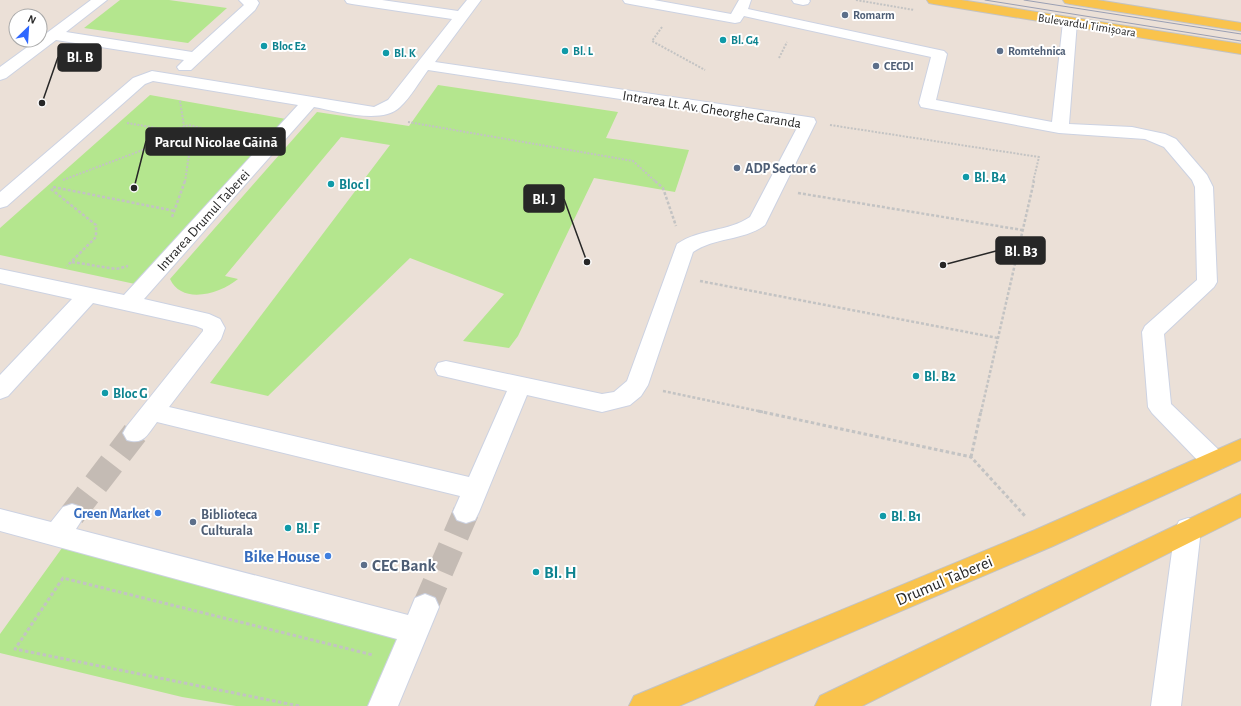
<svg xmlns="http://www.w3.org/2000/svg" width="1241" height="706" viewBox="0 0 1241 706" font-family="'Alegreya Sans',sans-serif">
<rect width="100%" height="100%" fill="#ebe0d7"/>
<path fill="#b4e68e" d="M 120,0 L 169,0 L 227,8 L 188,43 L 84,28 Z
M 438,85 L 618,112 L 606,138 L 689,150 L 675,192 L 594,178 L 518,336 L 509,348 L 463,341 L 504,294 L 410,258 L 268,396 L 210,383 L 390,145 L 341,137 L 225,276 L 238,279 C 220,294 182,305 170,279 L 317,112 L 409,126 Z
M 150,95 L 286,119 L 135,284 L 0,255 L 0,228 Z
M 62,548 L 401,638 L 371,706 L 236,706 L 182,697 L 0,653 L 0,634 Z"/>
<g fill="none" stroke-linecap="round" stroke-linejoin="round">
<path stroke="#c4bbb4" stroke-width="26" stroke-dasharray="26 13" stroke-linecap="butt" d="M 72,515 L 135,433
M 425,607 L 466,512"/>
<defs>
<path id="minor" d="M 91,0 L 107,0 L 66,32 L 192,52 L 244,5 L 239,0 L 257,0 L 259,3 L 255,10 L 191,70 L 179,70 L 177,67 L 184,60 L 56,40 L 6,78 L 0,80 L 0,67 L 37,40 L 40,40 L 40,38 Z
M 345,0 L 382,0 L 458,11 L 467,0 L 481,0 L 435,62 L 808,117 L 814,118 L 816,122 L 765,225 C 743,241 715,237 693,252 L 648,385 L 641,396 L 630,405 L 602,412 L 527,395 L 479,512 L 475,520 L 466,523 L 457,520 L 453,512 L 460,496 L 157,422 C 147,435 144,445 127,440 L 123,433 L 127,426 L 203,331 L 203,329 L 196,326 L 93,303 L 8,396 L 0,399 L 0,375 L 72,299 L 0,283 L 0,269 L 124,295 L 298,105 L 153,81 L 145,84 L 7,206 L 0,208 L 0,192 L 133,78 L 152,71 L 374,107 L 388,100 L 452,19 L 352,4 L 347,3 ZM 428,70 L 798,126 L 750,217 C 728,232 701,228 677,244 L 627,381 L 614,392 L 602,394 L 446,361 L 438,363 L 435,369 L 438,375 L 507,391 L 469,477 L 169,407 L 221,339 L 225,328 L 220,319 L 209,314 L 144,299 L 314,107 C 336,111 382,125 400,107 C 411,97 419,82 428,70 Z
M 623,0 L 654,0 L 731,14 L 739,0 L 751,0 L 748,9 L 944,51 L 947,54 L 936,100 L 1052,122 L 1063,22 L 1065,19 L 1075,19 L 1077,22 L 1069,124 L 1132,127 L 1165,134 L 1176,139 L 1207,175 L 1213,187 L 1217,282 L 1214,287 L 1164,334 L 1171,404 L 1223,454 L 1226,461 L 1223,468 L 1214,471 L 1205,468 L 1152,413 L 1148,407 L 1142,332 L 1145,326 L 1197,280 L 1195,187 L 1192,180 L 1164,147 L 1145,139 L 1059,133 L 921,107 L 919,103 L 931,57 L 744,16 L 740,22 L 735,23 L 630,4 L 625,3 Z
M 792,0 L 809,0 L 810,1 L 808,4 L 803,5 L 794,3 Z
M 72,504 L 81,507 L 85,515 L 76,529 L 408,615 L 415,598 L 425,594 L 435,598 L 439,607 L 398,706 L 368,706 L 397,639 L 0,531 L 0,509 L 51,522 L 63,507 Z
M 1188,518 L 1197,521 L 1201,529 L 1181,706 L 1151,706 L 1175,529 L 1179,521 Z"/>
<path id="major" d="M 927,0 L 961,0 L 1241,44 L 1241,54 L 934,4 L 929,3 Z
M 1063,0 L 1097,0 L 1241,23 L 1241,31 L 1070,4 L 1065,3 Z
M 1241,439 L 1241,460 L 1053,546 L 679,706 L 629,706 L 634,696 L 1035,530 Z
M 1241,494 L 1241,517 L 862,706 L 815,706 L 820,696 Z"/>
</defs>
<use href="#minor" stroke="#ccd2e2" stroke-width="2"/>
<use href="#major" stroke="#c3c3c3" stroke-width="2"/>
<path stroke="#c3c3c3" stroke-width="2" stroke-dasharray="2 1.5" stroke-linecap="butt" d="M 856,0 L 914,10
M 662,27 L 652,41 L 705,70
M 779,58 L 787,42
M 180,101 L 184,126
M 408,122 L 633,161 L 656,182
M 127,123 L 174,131
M 189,125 L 201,128 L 200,136 C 191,142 178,147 170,137 L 177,129 Z
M 830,125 L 1039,157 L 1033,182
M 200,136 L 241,143
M 63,180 L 172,139
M 185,182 L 191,141"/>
<path stroke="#c3c3c3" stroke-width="2.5" stroke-dasharray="3 2" stroke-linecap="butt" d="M 655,181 L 663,188 L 676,226
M 53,187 L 175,211
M 51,189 L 96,225 L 96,237 L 67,266
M 798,193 L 1022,230
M 172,217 L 185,181
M 72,262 L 116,269 L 128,266
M 700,281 L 998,338
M 663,391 L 763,412
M 981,412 L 1034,181"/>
<path stroke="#c3c3c3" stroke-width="3" stroke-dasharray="3.5 2.5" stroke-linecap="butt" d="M 758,411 L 971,457 L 1025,516
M 971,457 L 981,411
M 299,706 L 15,649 L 63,578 L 373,655"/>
<use href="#minor" fill="#fff" fill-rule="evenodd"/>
<use href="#major" fill="#f9c34d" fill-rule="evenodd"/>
<path stroke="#9a9fb3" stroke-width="1" d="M 985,0 L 1241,41
M 1024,0 L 1241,34"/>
</g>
<g fill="#5c6f8a" stroke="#fff" stroke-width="1.5">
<circle cx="845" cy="15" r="4"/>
<circle cx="1000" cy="51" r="4"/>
<circle cx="876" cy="66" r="4"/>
<circle cx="737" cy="168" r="4"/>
<circle cx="193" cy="522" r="4"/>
<circle cx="364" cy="565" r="4"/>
</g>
<g fill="#0f9aa8" stroke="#fff" stroke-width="1.5">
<circle cx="723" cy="40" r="4"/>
<circle cx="264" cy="46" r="4"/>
<circle cx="565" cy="51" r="4"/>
<circle cx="386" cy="53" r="4"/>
<circle cx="966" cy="177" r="4"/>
<circle cx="331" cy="184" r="4"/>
<circle cx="916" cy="376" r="4"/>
<circle cx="105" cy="393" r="4"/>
<circle cx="883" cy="516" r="4"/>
<circle cx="288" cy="528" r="4"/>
<circle cx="536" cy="572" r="4"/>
</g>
<g fill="#3f7fe0" stroke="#fff" stroke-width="1.5">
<circle cx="158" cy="513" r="4"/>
<circle cx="328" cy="556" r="4"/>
</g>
<g text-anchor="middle" stroke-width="4" stroke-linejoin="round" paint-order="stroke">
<g font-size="12" font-weight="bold" fill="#4e5e75" stroke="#fff" text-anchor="start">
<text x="853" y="19">Romarm</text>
<text x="1008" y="55">Romtehnica</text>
<text x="884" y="70">CECDI</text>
</g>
<g font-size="12" fill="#272727" stroke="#fff">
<text transform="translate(1087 25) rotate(9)" y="4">Bulevardul Timișoara</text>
</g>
<g font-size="12" font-weight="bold" fill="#0d838f" stroke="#fff" text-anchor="start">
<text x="731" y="44">Bl. G4</text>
<text x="272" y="50">Bloc E2</text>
<text x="573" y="55">Bl. L</text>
<text x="394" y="57">Bl. K</text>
</g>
<g font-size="14" fill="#272727" stroke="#fff">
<text transform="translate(712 109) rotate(9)" y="5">Intrarea Lt. Av. Gheorghe Caranda</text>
<text transform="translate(203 220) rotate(-48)" y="5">Intrarea Drumul Taberei</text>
</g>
<g font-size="14" font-weight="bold" fill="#4e5e75" stroke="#fff" text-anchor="start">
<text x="745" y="173">ADP Sector 6</text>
<text x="201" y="519">Biblioteca<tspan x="201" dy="16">Culturala</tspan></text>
</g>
<g font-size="14" font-weight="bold" fill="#0d838f" stroke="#fff" text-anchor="start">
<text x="974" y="182">Bl. B4</text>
<text x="339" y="189">Bloc I</text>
<text x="924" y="381">Bl. B2</text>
<text x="113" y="398">Bloc G</text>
<text x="891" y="521">Bl. B1</text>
<text x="296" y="533">Bl. F</text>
</g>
<g font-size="14" font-weight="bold" fill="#366cbe" stroke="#fff" text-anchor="end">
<text x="150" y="518">Green Market</text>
</g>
<g font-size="17" font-weight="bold" fill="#366cbe" stroke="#fff" text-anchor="end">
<text x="320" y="562">Bike House</text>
</g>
<g font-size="17" font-weight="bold" fill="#4e5e75" stroke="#fff" text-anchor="start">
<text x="372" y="571">CEC Bank</text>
</g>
<g font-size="17" font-weight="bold" fill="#0d838f" stroke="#fff" text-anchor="start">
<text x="544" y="578">Bl. H</text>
</g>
<g font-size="17" fill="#272727" stroke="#fff">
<text transform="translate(944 580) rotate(-23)" y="6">Drumul Taberei</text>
</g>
</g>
<path fill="none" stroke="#272727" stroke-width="1.5" d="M42 103L58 57M134 188L146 141M587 262L564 199M943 265L996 251"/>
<g fill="#272727" stroke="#fff" stroke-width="1.5">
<circle cx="42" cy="103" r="4"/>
<circle cx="134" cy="188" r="4"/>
<circle cx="587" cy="262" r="4"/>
<circle cx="943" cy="265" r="4"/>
</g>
<g fill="#272727" stroke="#272727" stroke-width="1.5">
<rect x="58" y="44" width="43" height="27" rx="4"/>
<rect x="146" y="128" width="139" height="27" rx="4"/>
<rect x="524" y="185" width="40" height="27" rx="4"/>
<rect x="996" y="237" width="49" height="27" rx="4"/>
</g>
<g font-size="15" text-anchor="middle" font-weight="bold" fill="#fff">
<text x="80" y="62">Bl. B</text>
<text x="216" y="147">Parcul Nicolae Găină</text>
<text x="544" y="204">Bl. J</text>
<text x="1021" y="256">Bl. B3</text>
</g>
<g transform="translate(28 28) rotate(25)"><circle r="19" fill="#ffffff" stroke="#a9a9a9"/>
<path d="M0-3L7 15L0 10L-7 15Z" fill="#3068ff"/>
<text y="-6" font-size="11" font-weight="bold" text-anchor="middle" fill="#272727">N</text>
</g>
</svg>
